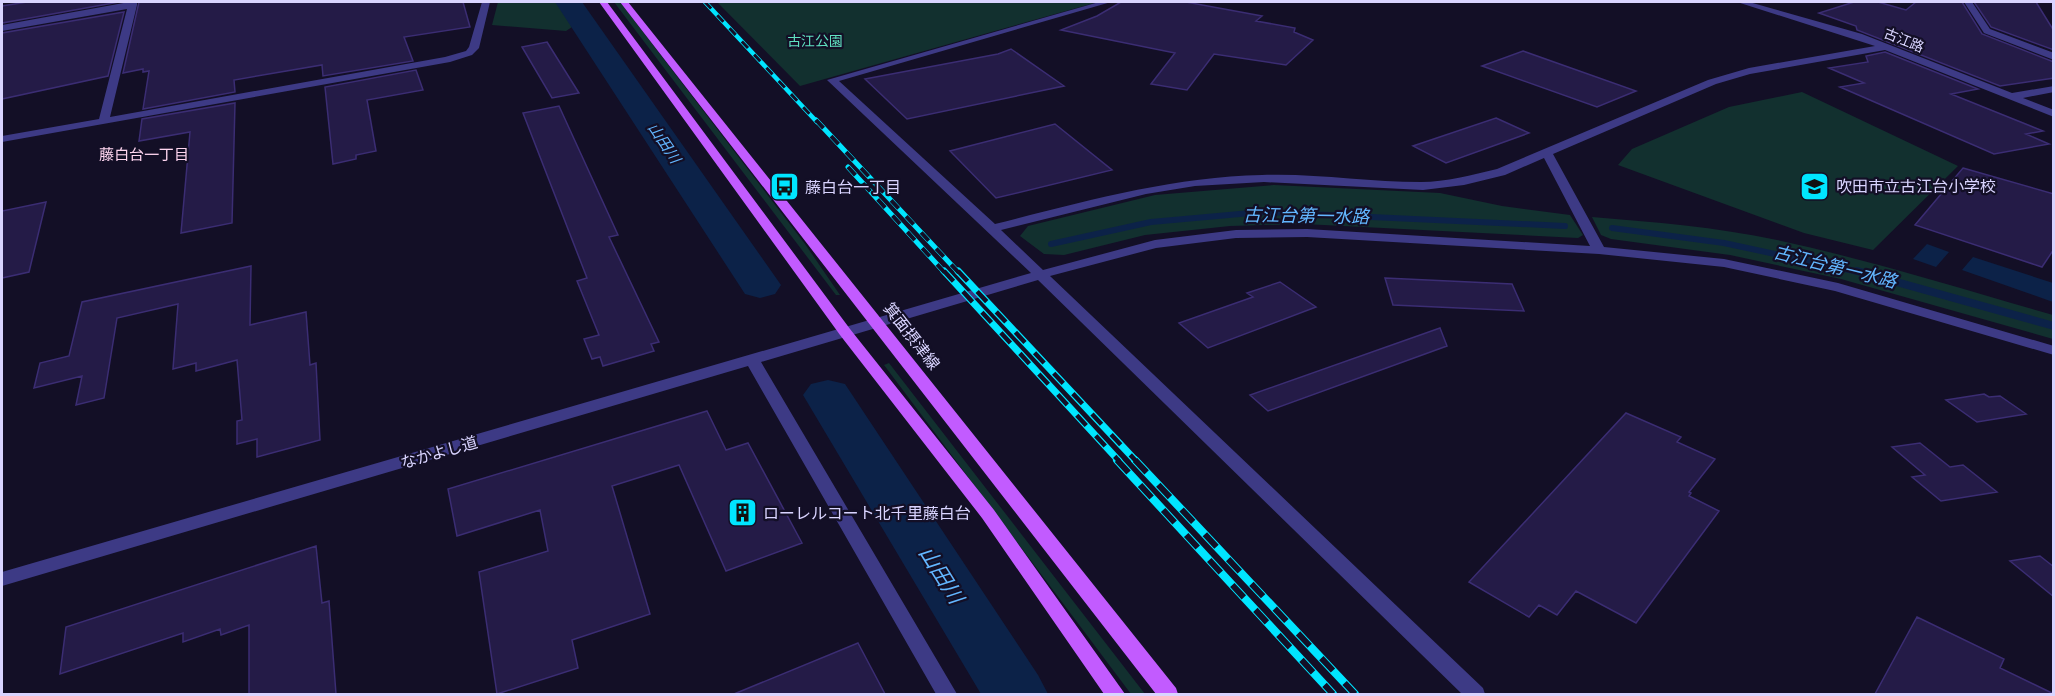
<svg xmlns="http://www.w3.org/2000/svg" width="2055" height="696" viewBox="0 0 2055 696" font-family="'Sofia Sans Condensed','Noto Sans JP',sans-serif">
<rect width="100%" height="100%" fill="#130f26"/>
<path fill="#12302f" d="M 498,2 L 556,2 L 572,27 L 566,31 L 492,25 Z
M 614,2 L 620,2 L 805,244 L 840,295 L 836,295 Z
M 717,2 L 1098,2 L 800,86 Z
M 1802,92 L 1958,166 L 1873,250 L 1804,233 L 1618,165 L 1632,149 L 1729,107 Z
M 1274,185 L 1440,193 L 1502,206 L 1570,215 L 1583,235 L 1578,238 L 1304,224 L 1230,226 L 1145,235 L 1064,255 L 1044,254 L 1020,236 L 1028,226 L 1155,195 Z
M 1592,217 C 1654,222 1716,227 1777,240 C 1870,260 1962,289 2053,315 L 2053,339 L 1841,279 L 1730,255 L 1611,239 L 1601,235 Z
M 889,363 L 1145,694 L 1131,694 L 884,365 Z"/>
<path fill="#0c2248" d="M 1927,244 L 1949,252 L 1936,267 L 1913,259 Z
M 1973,257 L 2053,283 L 2053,302 L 1962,270 Z"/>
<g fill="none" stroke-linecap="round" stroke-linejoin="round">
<path stroke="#0c2248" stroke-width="6" d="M 1612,228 L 1724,243 L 1863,273
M 1051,244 L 1151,222 L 1262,212 L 1565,226"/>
<path stroke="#0c2248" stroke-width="8" d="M 1857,271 L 2054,326"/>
<path fill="#0c2248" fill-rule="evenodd" d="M 555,2 L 582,2 L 781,285 L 775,294 L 760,298 L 745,294 Z
M 828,380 L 845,384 L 1038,675 L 1048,694 L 981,694 L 803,395 L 811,384 Z"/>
</g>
<path fill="#241b47" stroke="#3b2d73" stroke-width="1.5" d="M 27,2 L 119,2 L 2,23 L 2,6 Z
M 139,2 L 463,2 L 470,27 L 404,37 L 413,61 L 323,76 L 322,65 L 234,80 L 235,92 L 143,109 L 149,71 L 143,72 L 143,69 L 123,73 Z
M 1121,2 L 1186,2 L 1262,16 L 1256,21 L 1295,28 L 1294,32 L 1313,40 L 1286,65 L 1214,54 L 1187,90 L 1151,84 L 1175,53 L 1061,30 L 1097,16 Z
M 1854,2 L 1878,2 L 1906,10 L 1916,2 L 1962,2 L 1982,34 L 2054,62 L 2054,78 L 2000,86 L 1857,30 L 1856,26 L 1819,13 Z
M 1974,2 L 2036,2 L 2054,31 L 2054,50 L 1991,27 Z
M 124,12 L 108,76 L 2,99 L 2,33 Z
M 547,42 L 579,93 L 552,98 L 522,47 Z
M 1011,49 L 1064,86 L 907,119 L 865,79 L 998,54 Z
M 1523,51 L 1636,91 L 1597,107 L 1482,66 Z
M 1885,52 L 1978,89 L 1951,94 L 2043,131 L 2026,134 L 2049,144 L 1994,154 L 1840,87 L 1864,83 L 1829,68 L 1868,62 L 1866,56 Z
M 416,70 L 423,90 L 367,100 L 376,151 L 356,155 L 356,159 L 333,164 L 325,87 Z
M 235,103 L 232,223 L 181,233 L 190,132 L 139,141 L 142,119 Z
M 559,106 L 618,235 L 609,237 L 659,342 L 651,344 L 654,351 L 603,366 L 600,357 L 592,359 L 584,339 L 599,335 L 577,281 L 587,278 L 523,113 Z
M 1496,118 L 1529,133 L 1446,163 L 1413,146 Z
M 1055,124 L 1112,170 L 996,198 L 950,151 Z
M 1963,168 L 2054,194 L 2054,249 L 2042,267 L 1915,225 Z
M 46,202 L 29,272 L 2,278 L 2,211 Z
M 251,266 L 250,325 L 306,312 L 310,365 L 316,363 L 320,440 L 257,457 L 257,439 L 237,444 L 237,421 L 242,420 L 237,360 L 196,371 L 196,363 L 173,369 L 178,304 L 117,318 L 104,398 L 76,405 L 82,376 L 34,388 L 40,363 L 69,356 L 82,302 Z
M 1385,278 L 1512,284 L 1524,311 L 1393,305 Z
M 1280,282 L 1316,307 L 1208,348 L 1179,323 L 1253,297 L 1247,293 Z
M 1440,328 L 1447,346 L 1268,411 L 1250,395 Z
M 1984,394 L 1989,397 L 2000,396 L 2026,414 L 1977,422 L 1946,400 Z
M 707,411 L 726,450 L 748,443 L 802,543 L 726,571 L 679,465 L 612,486 L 650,614 L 572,640 L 578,668 L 497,694 L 479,572 L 548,551 L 540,510 L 457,536 L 448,489 Z
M 1626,413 L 1681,437 L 1677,442 L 1715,459 L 1689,492 L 1691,493 L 1689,496 L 1719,511 L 1636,623 L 1576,591 L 1557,615 L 1539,605 L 1529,617 L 1469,582 Z
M 1920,443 L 1950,467 L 1963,465 L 1997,492 L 1941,501 L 1912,477 L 1925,475 L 1892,447 Z
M 316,546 L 322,603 L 329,601 L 336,694 L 249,694 L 249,625 L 221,635 L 220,629 L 183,642 L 183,633 L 60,674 L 66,627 Z
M 2040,556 L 2054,567 L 2054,597 L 2010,561 Z
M 1917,617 L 2004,659 L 2000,668 L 2054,694 L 1875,694 Z
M 858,643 L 885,694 L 734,694 Z"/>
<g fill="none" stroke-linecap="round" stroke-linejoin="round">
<path fill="#3d3a85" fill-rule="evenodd" d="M 129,2 L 137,2 L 137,5 L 110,117 L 445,57 L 466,51 L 469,47 L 482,2 L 490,2 L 479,48 L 472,55 L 450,62 L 2,142 L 2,136 L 99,119 L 127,9 L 2,31 L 2,25 Z
M 1099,2 L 1111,2 L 839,81 L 995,224 C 1083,202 1170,177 1262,175 C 1315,173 1368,182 1421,182 C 1446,182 1472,175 1497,169 L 1708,80 L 1749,68 L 1875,46 L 1737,2 L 1749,2 L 1862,34 L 2012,93 L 2054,86 L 2054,92 L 2023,98 L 2054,110 L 2054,117 L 1885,50 L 1750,74 L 1716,84 L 1553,154 L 1604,247 L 1724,259 L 1838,283 L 2054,346 L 2054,355 L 1835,291 L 1724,267 L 1599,254 L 1307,237 L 1236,238 L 1156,248 L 1050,276 L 1483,688 L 1485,694 L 1462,694 L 1038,280 L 761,362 L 957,694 L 936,694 L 748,366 L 2,586 L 2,572 L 1031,273 L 827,80 ZM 1544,158 L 1590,246 L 1307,229 L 1236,230 L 1155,240 L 1043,270 L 1001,230 L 1146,194 L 1195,186 L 1264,182 L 1423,190 L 1464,185 L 1505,175 Z
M 1964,2 L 1972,2 L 1990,29 L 2054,53 L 2054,60 L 1984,33 Z"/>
<path fill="#c25bff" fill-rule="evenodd" d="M 599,2 L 607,2 L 850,329 L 994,510 L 1125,694 L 1104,694 L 982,518 L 840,335 Z
M 620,2 L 628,2 L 1176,688 L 1178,694 L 1156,694 Z"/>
<defs>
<path id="rail-far3" d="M 705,2 L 817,122"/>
<path id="rail-far2" d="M 816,120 L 959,273
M 848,167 L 945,273"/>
<path id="rail-far1" d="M 944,271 L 1119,461
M 958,271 L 1136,461"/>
<path id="rail" d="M 1117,460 L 1333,694
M 1135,460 L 1355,694"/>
</defs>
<use href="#rail-far3" stroke="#00e5ff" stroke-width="4.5"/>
<use href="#rail-far2" stroke="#00e5ff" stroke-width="5"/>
<use href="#rail-far1" stroke="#00e5ff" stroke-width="7"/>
<use href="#rail" stroke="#00e5ff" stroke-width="8"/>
<use href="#rail-far3" stroke="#130f26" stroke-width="3" stroke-dasharray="9" stroke-linecap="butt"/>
<use href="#rail-far2" stroke="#130f26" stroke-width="4" stroke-dasharray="11" stroke-linecap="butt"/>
<use href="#rail-far1" stroke="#130f26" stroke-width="4.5" stroke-dasharray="14" stroke-linecap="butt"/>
<use href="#rail" stroke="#130f26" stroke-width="6" stroke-dasharray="17" stroke-linecap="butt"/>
</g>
<defs>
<symbol id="school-square" viewBox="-11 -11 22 22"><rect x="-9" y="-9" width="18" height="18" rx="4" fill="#00e5ff" stroke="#130f26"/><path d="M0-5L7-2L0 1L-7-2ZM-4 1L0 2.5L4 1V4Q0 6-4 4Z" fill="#111"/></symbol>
<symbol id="bus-square" viewBox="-11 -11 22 22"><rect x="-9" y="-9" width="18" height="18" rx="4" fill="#00e5ff" stroke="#130f26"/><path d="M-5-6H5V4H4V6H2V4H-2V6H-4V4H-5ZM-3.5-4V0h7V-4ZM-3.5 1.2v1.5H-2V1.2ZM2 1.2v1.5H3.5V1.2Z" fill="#111"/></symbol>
<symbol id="building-square" viewBox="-11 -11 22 22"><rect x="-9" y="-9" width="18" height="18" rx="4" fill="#00e5ff" stroke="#130f26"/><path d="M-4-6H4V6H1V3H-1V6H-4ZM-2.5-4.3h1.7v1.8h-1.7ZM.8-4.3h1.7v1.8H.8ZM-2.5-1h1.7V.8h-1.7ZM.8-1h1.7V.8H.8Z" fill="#111"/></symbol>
</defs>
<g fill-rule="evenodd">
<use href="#school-square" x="1798" y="170" width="33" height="33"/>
<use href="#bus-square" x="768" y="170" width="33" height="33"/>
<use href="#building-square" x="726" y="496" width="33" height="33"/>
</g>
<g text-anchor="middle" stroke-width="4.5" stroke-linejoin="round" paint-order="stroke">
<g font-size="14" fill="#d9d4ff" stroke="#130f26">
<text transform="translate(1904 40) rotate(22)" y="5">古江路</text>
</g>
<g font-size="14" fill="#5fe0c0" stroke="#130f26">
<text x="815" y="46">古江公園</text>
</g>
<g font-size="15" font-style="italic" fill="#62b6ff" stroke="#130f26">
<text transform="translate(664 143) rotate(56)" y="5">山田川</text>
</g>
<g font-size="15" fill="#ffd6f0" stroke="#130f26">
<text x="144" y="160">藤白台一丁目</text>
</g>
<g font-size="16" fill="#d9d4ff" stroke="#130f26" text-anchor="start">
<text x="1836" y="192">吹田市立古江台小学校</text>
<text x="805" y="193">藤白台一丁目</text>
<text x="763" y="519">ローレルコート北千里藤白台</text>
</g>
<g font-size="16" fill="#d9d4ff" stroke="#130f26">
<text transform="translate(912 336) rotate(52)" y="6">箕面摂津線</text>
<text transform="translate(439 452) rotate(-16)" y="6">なかよし道</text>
</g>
<g font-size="18" font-style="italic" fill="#62b6ff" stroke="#130f26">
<text transform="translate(1306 216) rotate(1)" y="6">古江台第一水路</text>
<text transform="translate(1835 267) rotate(14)" y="6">古江台第一水路</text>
</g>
<g font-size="21" font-style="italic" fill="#62b6ff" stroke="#130f26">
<text transform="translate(941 575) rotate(58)" y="7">山田川</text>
</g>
</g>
<rect width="2055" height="696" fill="none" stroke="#d9d4ff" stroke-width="6"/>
</svg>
